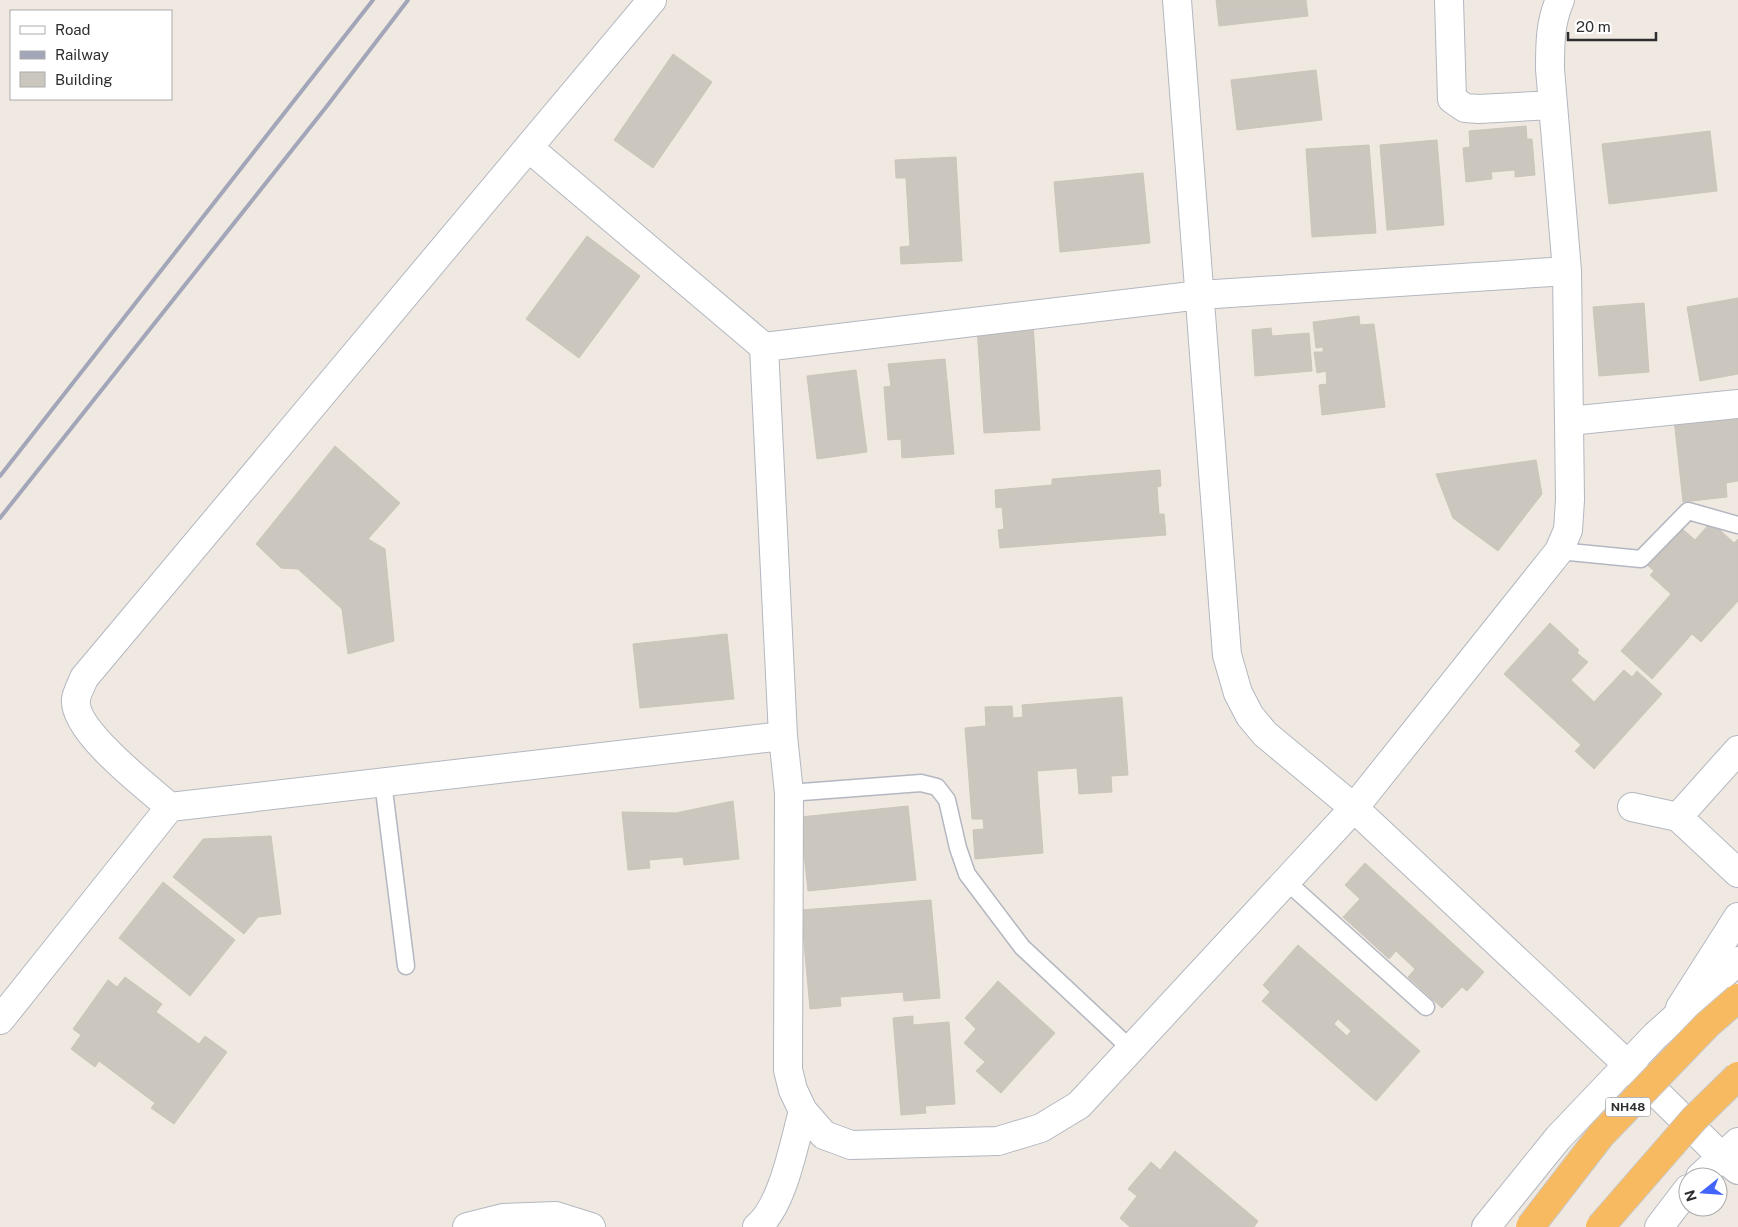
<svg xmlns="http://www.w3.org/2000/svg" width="1738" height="1227" viewBox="0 0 1738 1227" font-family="'Public Sans',sans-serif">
<rect width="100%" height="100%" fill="#efe9e1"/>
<path fill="#cbc7bf" stroke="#cbc5ba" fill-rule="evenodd" d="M 1216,0 L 1306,0 L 1308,16 L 1219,26 Z
M 673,54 L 712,82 L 653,168 L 614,140 Z
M 1316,70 L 1322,120 L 1237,130 L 1231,80 Z
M 1526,126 L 1527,139 L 1532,139 L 1535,175 L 1515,177 L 1515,170 L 1491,172 L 1492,179 L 1466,182 L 1463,148 L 1470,147 L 1469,131 Z
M 1710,131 L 1717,191 L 1609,204 L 1602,144 Z
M 1437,140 L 1444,225 L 1387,230 L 1380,145 Z
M 1369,145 L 1376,233 L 1312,237 L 1306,149 Z
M 956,157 L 962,261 L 901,264 L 900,247 L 910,246 L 906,178 L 896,178 L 895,160 Z
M 1143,173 L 1150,243 L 1060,252 L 1054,182 Z
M 587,236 L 640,276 L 579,358 L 526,319 Z
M 1738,298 L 1738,374 L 1700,381 L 1687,307 Z
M 1644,303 L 1649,372 L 1599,376 L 1593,307 Z
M 1359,316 L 1360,325 L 1374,324 L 1385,407 L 1322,415 L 1319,385 L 1327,384 L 1326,371 L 1317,373 L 1314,352 L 1323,352 L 1323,347 L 1316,348 L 1313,322 Z
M 1033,324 L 1040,430 L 984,433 L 977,327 Z
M 1271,328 L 1272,336 L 1309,333 L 1312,371 L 1255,376 L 1252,330 Z
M 945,359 L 954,454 L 902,458 L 901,439 L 888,440 L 884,387 L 891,386 L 888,364 Z
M 856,370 L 867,452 L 817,459 L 807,376 Z
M 1738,417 L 1738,481 L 1726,483 L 1727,497 L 1683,502 L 1674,419 Z
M 335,446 L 400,503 L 368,539 L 385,549 L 394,641 L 348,654 L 342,609 L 298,569 L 281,568 L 256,544 Z
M 1536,460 L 1542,494 L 1498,551 L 1453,518 L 1436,474 Z
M 1160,470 L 1161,486 L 1157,487 L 1159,514 L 1164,514 L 1166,535 L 1000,548 L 998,530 L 1004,529 L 1002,507 L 996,508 L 995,490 L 1052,485 L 1052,479 Z
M 1711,522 L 1734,543 L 1738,539 L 1738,601 L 1701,642 L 1692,634 L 1652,679 L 1621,651 L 1671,594 L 1650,575 L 1654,571 L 1645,563 L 1679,526 L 1695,540 Z
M 1550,623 L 1579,650 L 1577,653 L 1588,662 L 1571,680 L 1594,702 L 1624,670 L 1632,677 L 1637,671 L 1662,694 L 1594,769 L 1575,751 L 1581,745 L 1504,674 Z
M 727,634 L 734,699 L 640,708 L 633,644 Z
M 1122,697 L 1128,775 L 1111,776 L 1112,792 L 1079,794 L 1077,768 L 1037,771 L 1043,853 L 975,859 L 973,830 L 984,829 L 983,819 L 972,819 L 965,728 L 986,726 L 985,707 L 1012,706 L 1013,718 L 1023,717 L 1022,705 Z
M 733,801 L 739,859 L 684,865 L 683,857 L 649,860 L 650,868 L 628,870 L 622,812 L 676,813 Z
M 908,806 L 916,880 L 808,891 L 800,817 Z
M 271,836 L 281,914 L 258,917 L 244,934 L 173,877 L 203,839 Z
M 1365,863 L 1484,972 L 1467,991 L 1462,987 L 1442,1008 L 1408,977 L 1415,969 L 1396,951 L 1389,959 L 1343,917 L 1360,899 L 1345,885 Z
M 163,882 L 235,940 L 190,996 L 119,938 Z
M 931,900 L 940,998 L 904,1001 L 903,992 L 840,997 L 841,1006 L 810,1009 L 801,910 Z
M 1298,945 L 1420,1051 L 1376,1101 L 1262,1001 L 1270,992 L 1263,985 ZM 1338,1019 L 1351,1031 L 1347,1036 L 1334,1024 Z
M 125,977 L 162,1004 L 156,1012 L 199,1044 L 205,1036 L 227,1052 L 174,1124 L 151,1108 L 155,1103 L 99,1061 L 95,1067 L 71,1049 L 81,1035 L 73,1029 L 108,980 L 117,987 Z
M 998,981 L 1055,1033 L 1001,1093 L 976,1071 L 985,1062 L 964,1043 L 976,1029 L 965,1018 Z
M 913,1016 L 913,1025 L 949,1022 L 955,1104 L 925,1106 L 926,1113 L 901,1115 L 893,1018 Z
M 1175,1151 L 1258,1221 L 1254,1227 L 1130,1227 L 1120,1218 L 1137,1196 L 1128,1189 L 1151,1162 L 1160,1170 Z"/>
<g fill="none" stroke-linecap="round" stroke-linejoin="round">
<defs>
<path id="service" d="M 1559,551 L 1641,559 L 1688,511 L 1738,525
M 383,782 L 406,966
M 789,793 L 921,783 L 937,787 L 947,800 L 958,848 L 967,874 L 1022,947 L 1131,1049
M 1286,881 L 1426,1007"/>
<path id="minor" d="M 1177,0 L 1227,655 L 1238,693 L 1250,716 L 1265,734 L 1354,808 L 1628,1065 L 1722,1157 L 1738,1170
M 1449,0 L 1452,99 L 1465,108 L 1479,109 L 1553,105
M 529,148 L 764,347 L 783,736 L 789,793 L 788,1070 L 793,1090 L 803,1111 L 824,1135 L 851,1145 L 998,1141 L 1041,1128 L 1079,1105 L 1354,808 L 1559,551 L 1568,530 L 1570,500 L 1567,271 L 1550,69 C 1550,45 1550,22 1560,0
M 764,347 L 1200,295 L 1567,271
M 1569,421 L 1738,404
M 170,807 C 147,787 72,730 76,699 C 77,692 82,684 84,678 L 652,0
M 1632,807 L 1678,817 L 1738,873
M 1678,817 L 1738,750
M 1680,1008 L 1738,917
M 0,1020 L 170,807 L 783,736
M 467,1227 L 503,1218 L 556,1216 L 591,1227
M 757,1227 C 783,1206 794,1143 803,1111"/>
<path id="secondary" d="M 1700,1177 L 1738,1142
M 1486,1227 L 1558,1138 L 1655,1036 L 1738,961
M 1659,1227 L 1688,1189"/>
</defs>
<use href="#service" stroke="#b4b7c1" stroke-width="19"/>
<use href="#minor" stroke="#b4b7c1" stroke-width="30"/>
<use href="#secondary" stroke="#b4b7c1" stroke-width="30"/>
<use href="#service" stroke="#fff" stroke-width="16"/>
<use href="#minor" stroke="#fff" stroke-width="28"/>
<use href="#secondary" stroke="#fff" stroke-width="28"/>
<path stroke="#a3a6b8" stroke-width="4" d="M 0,476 L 373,0
M 0,518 L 327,106 L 408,0"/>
<defs>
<path id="trunk-bridge" d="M 1530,1227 L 1601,1135 L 1707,1025 L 1738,998
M 1600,1227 L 1694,1119 L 1738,1076"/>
</defs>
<use href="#trunk-bridge" stroke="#c9c9c9" stroke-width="30" stroke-linecap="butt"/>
<use href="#trunk-bridge" stroke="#f8ba60" stroke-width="28"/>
</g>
<g text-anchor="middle" stroke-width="4" stroke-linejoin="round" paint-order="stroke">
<rect fill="#fff" stroke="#6d6d6d" stroke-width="1" x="1605.5" y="1097.5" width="45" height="19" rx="4"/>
<g font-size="12" font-weight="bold" fill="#2e2e2e">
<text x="1628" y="1111">NH48</text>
</g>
</g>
<rect x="10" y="10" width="162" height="90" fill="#ffffff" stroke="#ababab"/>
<rect x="20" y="26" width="25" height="8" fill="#ffffff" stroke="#ababab"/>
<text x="55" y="35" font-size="15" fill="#2e2e2e">Road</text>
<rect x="20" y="51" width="25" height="8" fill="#a3a6b8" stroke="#ababab"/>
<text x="55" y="60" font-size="15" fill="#2e2e2e">Railway</text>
<rect x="20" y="72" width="25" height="15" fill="#cbc7bf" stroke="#ababab"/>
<text x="55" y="85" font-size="15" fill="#2e2e2e">Building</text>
<g transform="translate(1703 1192) rotate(253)"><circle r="24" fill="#ffffff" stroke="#ababab"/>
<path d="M0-4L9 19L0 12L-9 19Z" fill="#4264fb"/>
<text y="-8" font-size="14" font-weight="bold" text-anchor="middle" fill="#2e2e2e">N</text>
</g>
<path d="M1568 32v8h88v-8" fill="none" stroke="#2e2e2e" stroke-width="2.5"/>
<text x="1576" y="32" font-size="15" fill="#2e2e2e" stroke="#ffffff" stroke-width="4" paint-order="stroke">20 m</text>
</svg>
